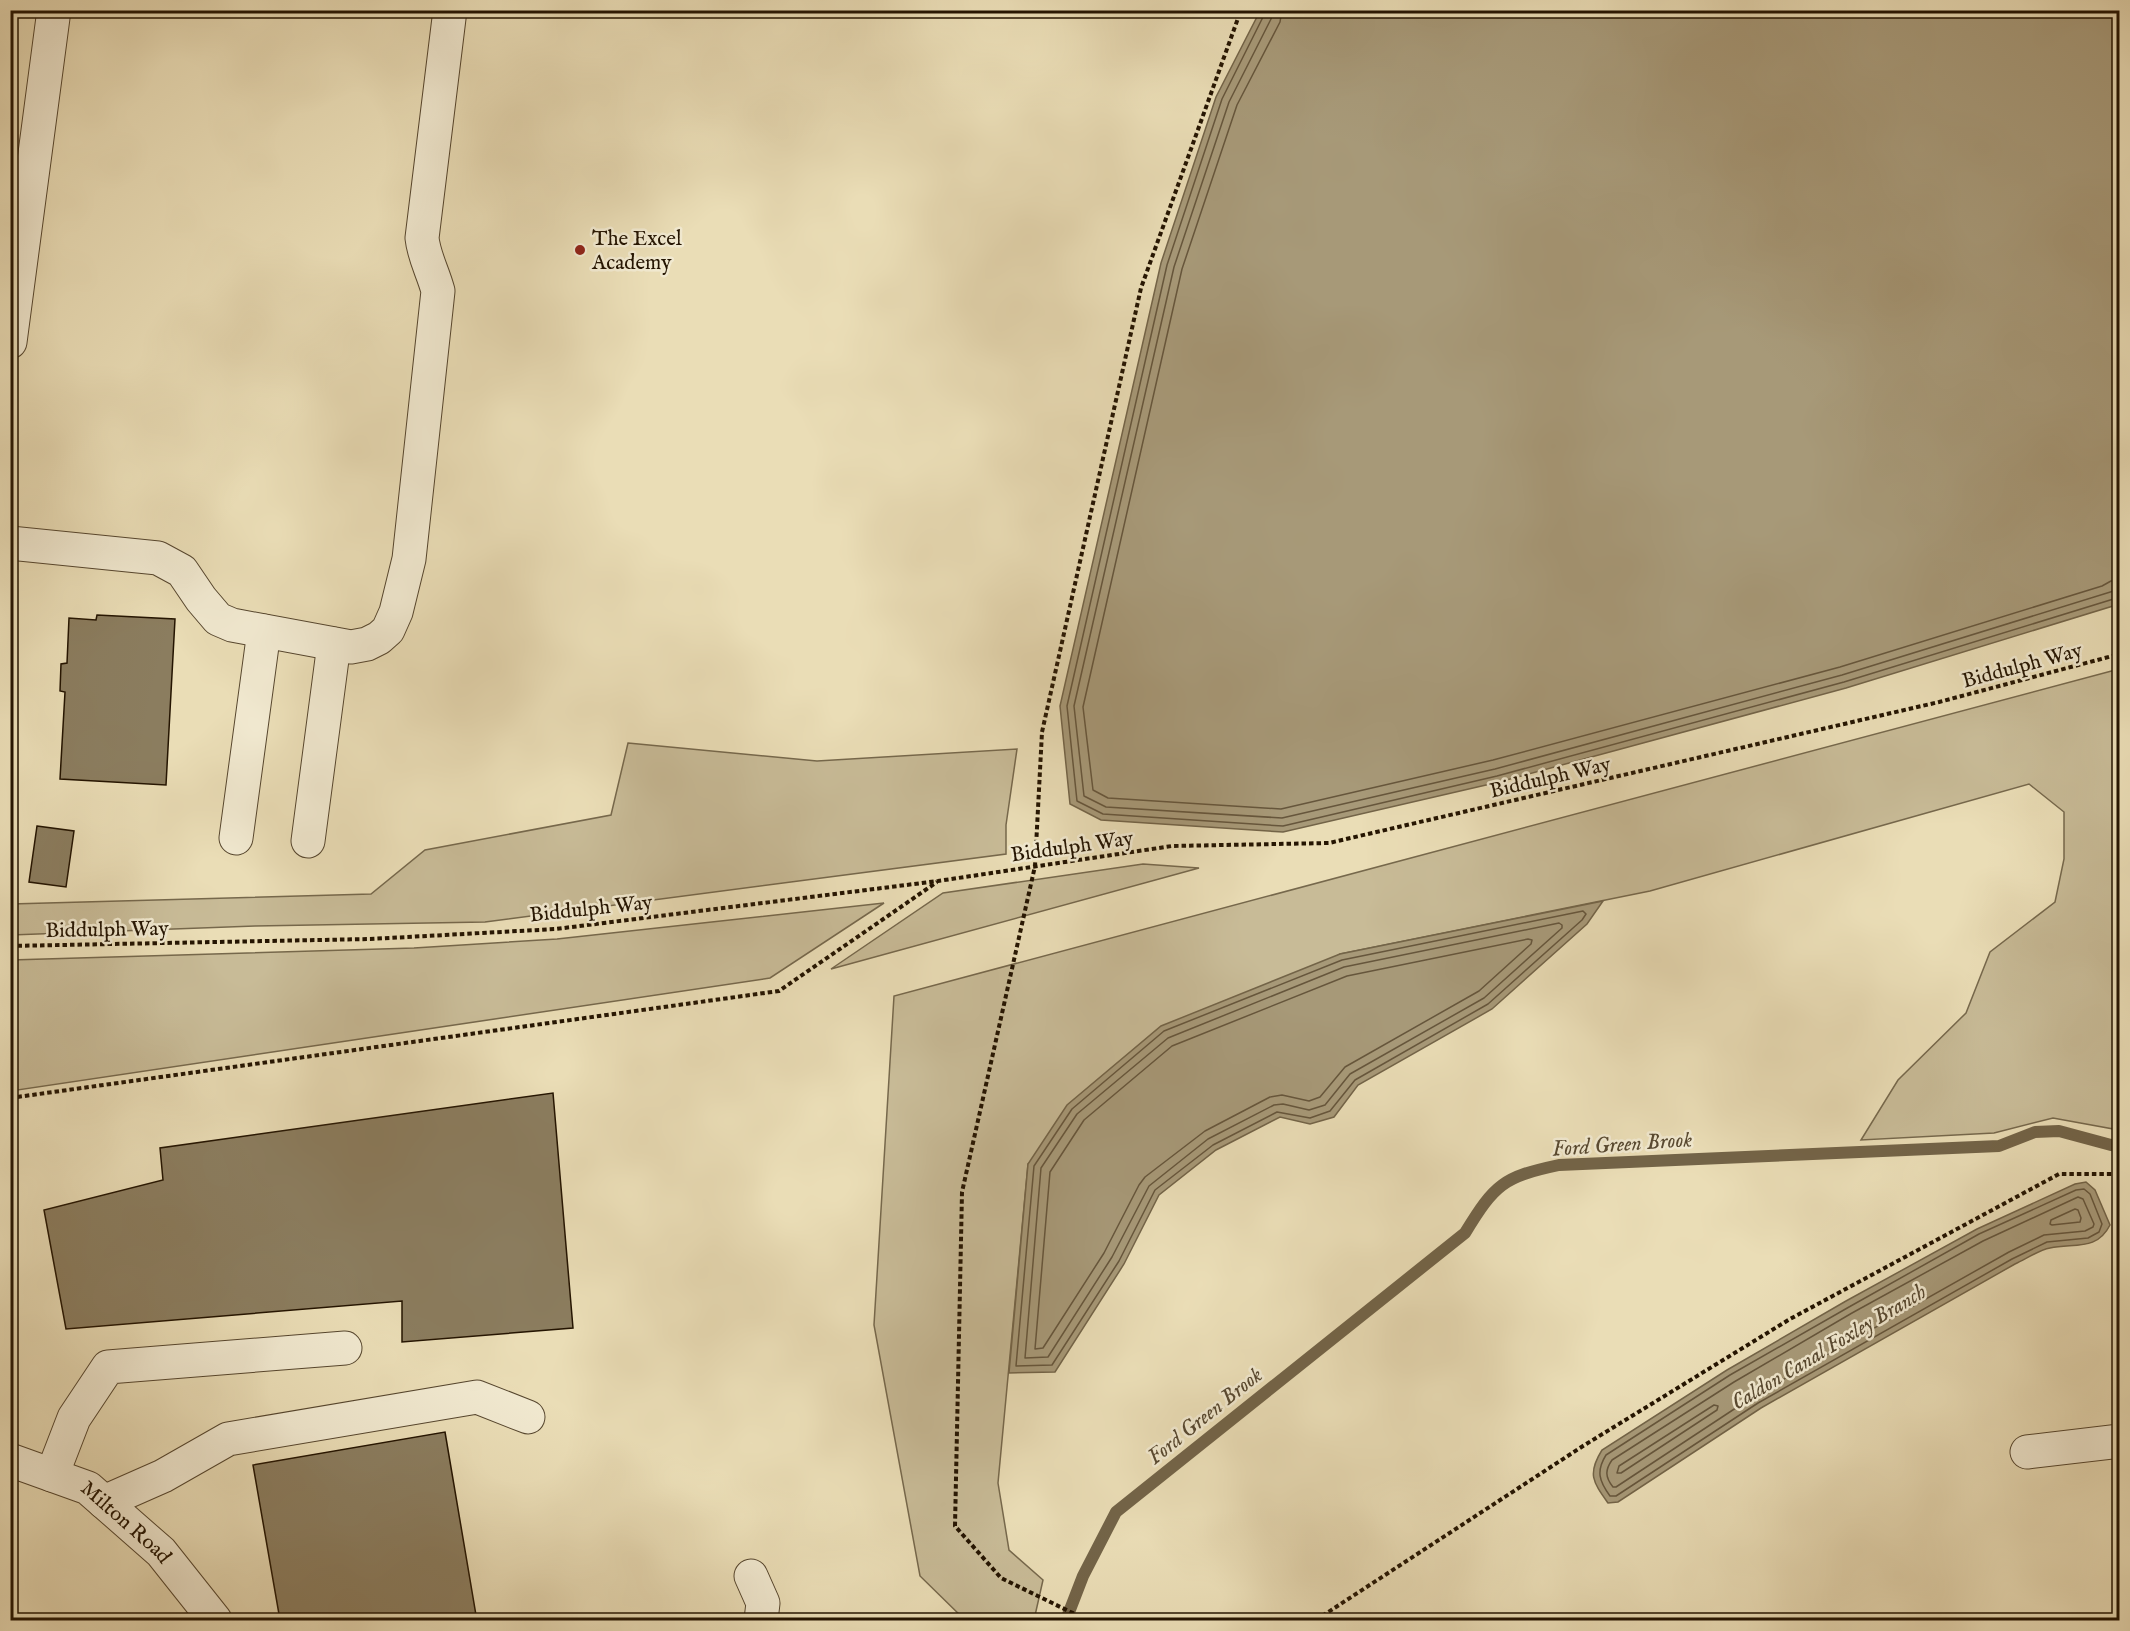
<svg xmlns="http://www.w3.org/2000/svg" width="2130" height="1631" viewBox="0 0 2130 1631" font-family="'IM FELL English',serif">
<rect width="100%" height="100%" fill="#eaddb6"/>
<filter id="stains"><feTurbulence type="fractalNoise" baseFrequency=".00333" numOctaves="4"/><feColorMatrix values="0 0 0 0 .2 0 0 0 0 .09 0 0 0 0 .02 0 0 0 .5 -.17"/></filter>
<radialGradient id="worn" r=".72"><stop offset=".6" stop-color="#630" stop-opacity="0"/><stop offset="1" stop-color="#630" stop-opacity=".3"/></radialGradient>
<path fill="#c8bb97" stroke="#76684c" stroke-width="1.5" d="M 2119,669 L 2119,1130 L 2053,1118 L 1994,1133 L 1861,1140 L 1898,1080 L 1966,1013 L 1990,952 L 2055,902 L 2064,859 L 2064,812 L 2029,784 L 1650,891 L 1340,954 L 1028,1164 L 998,1483 L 1009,1550 L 1043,1580 L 1034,1620 L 965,1620 L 920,1576 L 874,1325 L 894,996 Z
M 628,743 L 817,761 L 1017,749 L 1006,825 L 1006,854 L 485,922 L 255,926 L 11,935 L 11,904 L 371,894 L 425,850 L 611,815 Z
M 1143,864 L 1199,868 L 831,969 L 943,893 Z
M 884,903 L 770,978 L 11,1091 L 11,960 L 414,948 L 557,939 Z"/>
<path fill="#a79978" stroke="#736448" stroke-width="1.5" d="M 1260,11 L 2117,11 L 2117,109 L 2120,129 L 2119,601 L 2113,606 L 1846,688 L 1499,782 L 1283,832 L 1101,820 L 1070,804 L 1060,706 L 1161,263 L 1216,97 Z
M 1603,901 L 1587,924 L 1492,1009 L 1358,1085 L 1334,1117 L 1310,1124 L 1280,1117 L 1216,1150 L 1159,1195 L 1124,1264 L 1055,1372 L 1009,1373 L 1028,1164 L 1067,1105 L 1161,1026 L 1340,954 Z
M 2086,1182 L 2095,1190 L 2110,1225 C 2097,1251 2075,1243 2050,1248 C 2039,1250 2026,1259 2015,1264 L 1761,1408 L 1618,1502 L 1608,1503 C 1593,1482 1587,1474 1602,1450 L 1727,1370 L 1846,1301 L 1977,1229 L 2075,1184 Z"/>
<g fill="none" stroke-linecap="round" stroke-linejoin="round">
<path stroke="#66563c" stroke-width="1.5" d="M 1265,10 L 1264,15 L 1222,99 L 1167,265 L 1067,706 L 1077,801 L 1103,814 L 1283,826 L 1497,776 L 1844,682 L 2120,597
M 1273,10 L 1271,19 L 1229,102 L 1174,267 L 1074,706 L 1084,796 L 1106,807 L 1282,818 L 1495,769 L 1842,675 L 2120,589
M 1282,10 L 1280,22 L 1237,105 L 1182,269 L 1083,707 L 1093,790 L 1108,798 L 1281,809 L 1493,760 L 1840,667 L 2102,586 L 2111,581 L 2120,580
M 1583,911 L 1586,914 L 1582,920 L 1488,1004 L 1355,1080 L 1330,1111 L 1310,1118 L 1277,1112 L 1213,1145 L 1155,1190 L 1119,1261 L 1052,1365 L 1016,1366 L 1034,1166 L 1072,1109 L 1164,1031 L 1342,960 Z
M 1559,923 L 1562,925 L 1562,928 L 1484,998 L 1350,1074 L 1325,1105 L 1309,1110 L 1283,1104 L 1274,1105 L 1208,1139 L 1149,1186 L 1112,1257 L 1048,1357 L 1025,1358 L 1041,1168 L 1077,1114 L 1168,1038 L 1344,967 Z
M 1528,939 L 1532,940 L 1531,944 L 1479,991 L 1345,1067 L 1320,1097 L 1309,1101 L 1282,1095 L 1270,1097 L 1205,1131 L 1145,1177 L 1139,1185 L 1104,1253 L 1043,1348 L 1035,1349 L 1050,1172 L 1084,1120 L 1172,1046 L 1347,976 Z
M 2084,1189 L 2090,1194 L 2102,1224 L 2099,1232 L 2088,1238 L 2047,1242 L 2012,1259 L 1758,1403 L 1616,1496 L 1610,1496 C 1599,1481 1596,1471 1606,1455 L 1730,1375 L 1849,1307 L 1979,1234 L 2076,1190 Z
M 2078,1197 L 2083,1199 L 2094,1224 L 2093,1227 L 2085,1231 L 2044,1235 L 2009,1252 L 1754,1396 L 1616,1487 L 1613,1487 C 1605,1477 1605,1470 1612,1460 L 1734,1382 L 1852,1313 L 1983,1241 Z
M 2075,1209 L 2078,1210 L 2081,1218 L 2080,1222 L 2052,1225 L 2050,1224 L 2051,1220 Z
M 1714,1405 L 1718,1406 L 1717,1410 L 1621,1473 L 1617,1473 L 1619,1466 Z"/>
<path stroke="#736448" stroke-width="12" d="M 1066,1620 L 1083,1576 L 1116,1512 L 1465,1233 C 1495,1184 1503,1177 1559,1165 L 1999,1146 L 2035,1132 L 2059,1131 L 2111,1145 L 2120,1146"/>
</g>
<path fill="#8b7d5f" stroke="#241401" stroke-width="1.5" d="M 97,615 L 175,619 L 166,785 L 60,779 L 65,692 L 60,691 L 61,664 L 67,663 L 69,618 L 96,620 Z
M 37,826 L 74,831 L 66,887 L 29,882 Z
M 553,1093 L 573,1328 L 402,1342 L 402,1301 L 66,1329 L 44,1210 L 163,1180 L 160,1148 Z
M 445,1432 L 476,1615 L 442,1620 L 280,1620 L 253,1465 Z"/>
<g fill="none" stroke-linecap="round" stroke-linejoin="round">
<defs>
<g id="minor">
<path d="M 10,342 L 54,10"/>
<path d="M 10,543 L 158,558 L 182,571 L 201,599 L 218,619 L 232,625 L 351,647 L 367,644 L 379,638 L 388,630 L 396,612 L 409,559 L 438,291 C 433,272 424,257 422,238 L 450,10"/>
<path d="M 236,838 L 264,631"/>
<path d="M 308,841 L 334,644"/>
<path d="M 2027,1452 L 2120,1441"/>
<path id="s1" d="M 10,1460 L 88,1488 L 161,1552 L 215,1620"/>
<path d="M 52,1475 L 74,1418 L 108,1367 L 345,1348"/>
<path d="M 104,1502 L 163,1476 L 228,1439 L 477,1397 L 528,1417"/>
<path d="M 751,1576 L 763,1603 L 761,1620"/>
</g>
</defs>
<use href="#minor" stroke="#56462e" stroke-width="35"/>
<path stroke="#241401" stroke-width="4" stroke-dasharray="4.5 3" stroke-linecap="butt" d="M 10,946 L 370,939 L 556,929 L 938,881 L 1172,846 L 1329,843 L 1939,702 L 2120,654
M 10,1098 L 779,991 L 937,882
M 1087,1620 L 1001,1578 L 955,1526 L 962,1192 L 1035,866 L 1042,732 L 1141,288 L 1241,10
M 1316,1620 L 1583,1446 L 1790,1319 L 2059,1174 L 2120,1174"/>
<use href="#minor" stroke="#f1e9d0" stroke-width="33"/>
</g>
<circle fill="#8f2418" stroke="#f1e9d0" stroke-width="2" cx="580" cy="250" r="6"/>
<g text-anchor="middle" stroke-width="5" stroke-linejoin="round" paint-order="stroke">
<g font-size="21" fill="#241401" stroke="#f1e9d0" text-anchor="start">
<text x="592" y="245">The Excel<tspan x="592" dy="24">Academy</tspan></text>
</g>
<g font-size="21" fill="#241401" stroke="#f1e9d0">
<text transform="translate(2022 665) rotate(-15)" y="7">Biddulph Way</text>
<text transform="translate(1550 777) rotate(-13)" y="7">Biddulph Way</text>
<text transform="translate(1072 846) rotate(-8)" y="7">Biddulph Way</text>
<text transform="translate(591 908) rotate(-6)" y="7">Biddulph Way</text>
<text transform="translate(107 929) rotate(-1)" y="7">Biddulph Way</text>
<text dy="7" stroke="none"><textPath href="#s1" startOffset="134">Milton Road</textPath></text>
</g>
<g font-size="22" font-style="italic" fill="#584931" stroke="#f1e9d0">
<text transform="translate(1622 1143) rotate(-4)" y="8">Ford Green Brook</text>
<text transform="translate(1828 1346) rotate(-31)" y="8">Caldon Canal Foxley Branch</text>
<text transform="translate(1204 1415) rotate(-39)" y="8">Ford Green Brook</text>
</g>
</g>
<rect width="2130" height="1631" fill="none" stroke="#eaddb6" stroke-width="36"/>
<rect x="12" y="12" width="2106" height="1607" fill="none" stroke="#241401" stroke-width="3"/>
<rect x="18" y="18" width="2094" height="1595" fill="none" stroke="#241401" stroke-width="1.5"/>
<rect width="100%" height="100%" filter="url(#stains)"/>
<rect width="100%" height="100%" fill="url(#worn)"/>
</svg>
